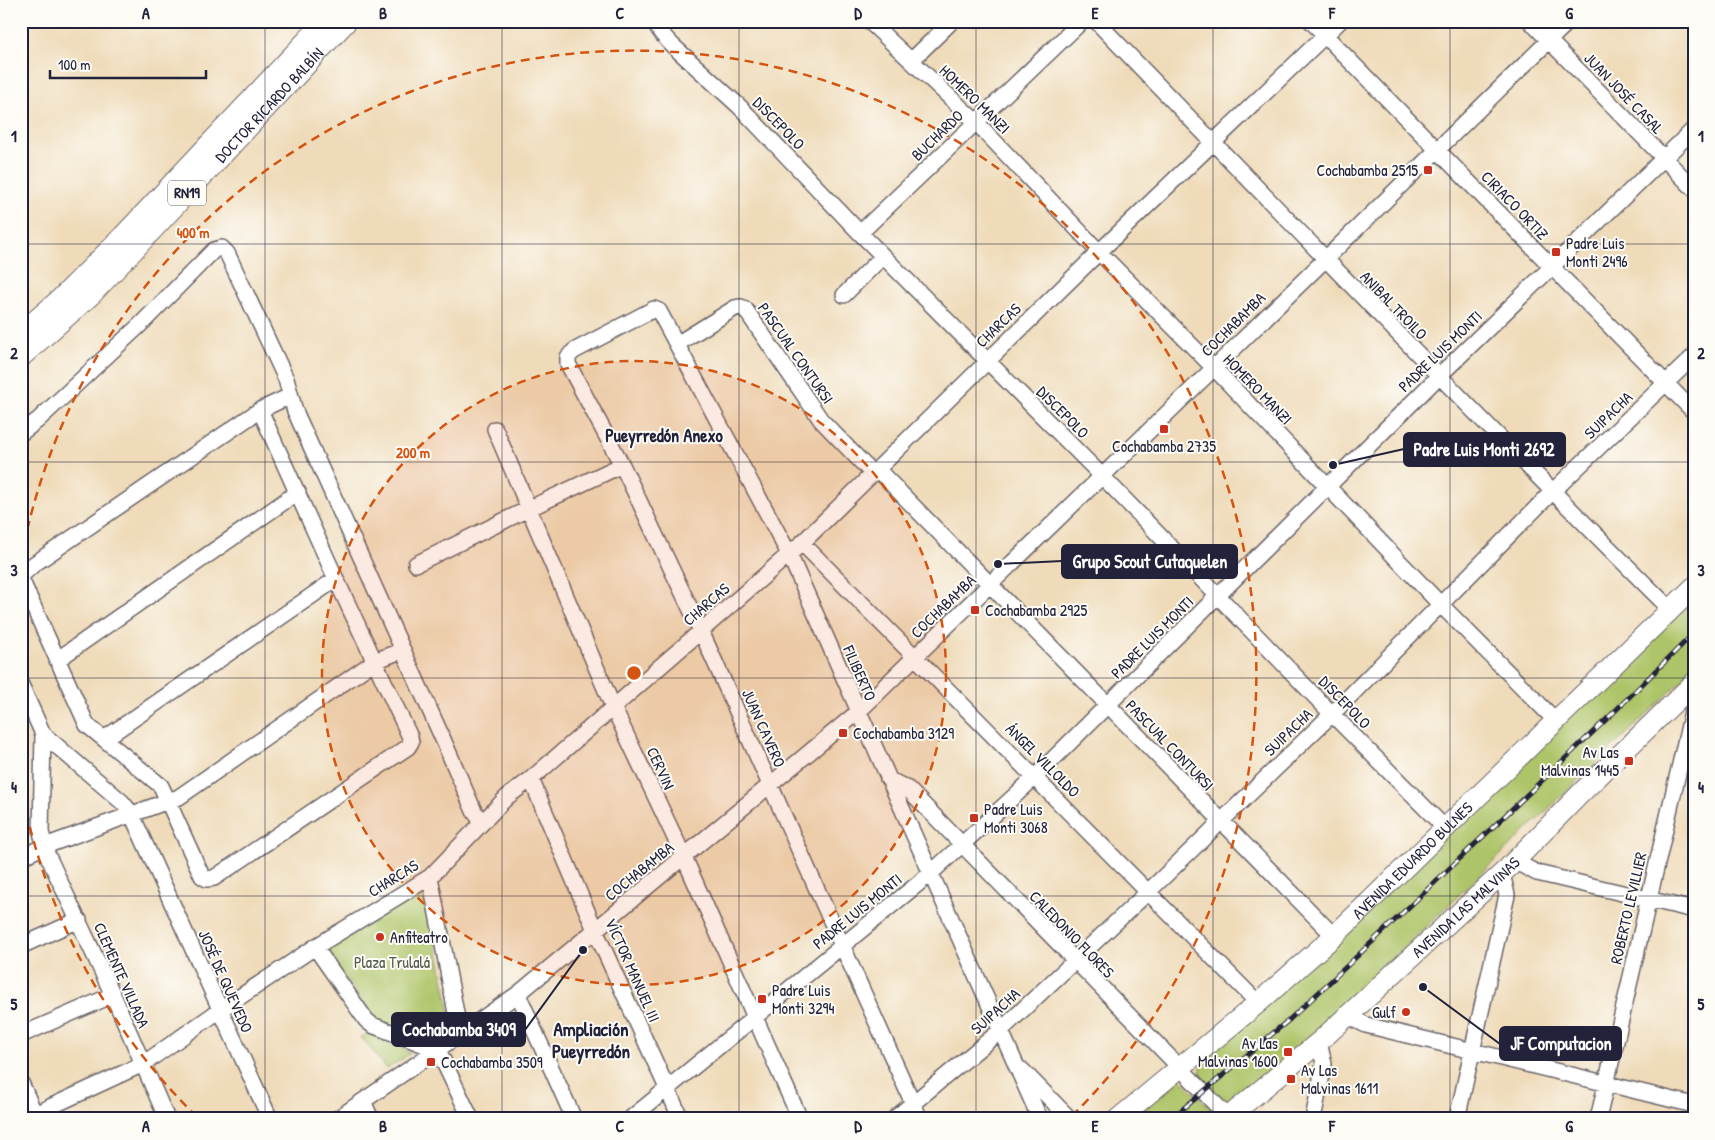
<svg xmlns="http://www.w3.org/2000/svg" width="1715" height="1140" viewBox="0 0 1715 1140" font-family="'Patrick Hand',sans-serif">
<rect width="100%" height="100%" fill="#fdfcf7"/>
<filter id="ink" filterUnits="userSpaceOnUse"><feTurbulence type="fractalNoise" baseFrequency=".02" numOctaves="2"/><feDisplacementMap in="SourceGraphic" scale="10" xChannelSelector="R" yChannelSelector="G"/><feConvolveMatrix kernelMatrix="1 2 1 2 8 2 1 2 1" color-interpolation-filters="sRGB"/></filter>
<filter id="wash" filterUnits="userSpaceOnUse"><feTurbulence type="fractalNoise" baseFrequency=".0096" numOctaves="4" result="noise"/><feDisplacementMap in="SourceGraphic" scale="20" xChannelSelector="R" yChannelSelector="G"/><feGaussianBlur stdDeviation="1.12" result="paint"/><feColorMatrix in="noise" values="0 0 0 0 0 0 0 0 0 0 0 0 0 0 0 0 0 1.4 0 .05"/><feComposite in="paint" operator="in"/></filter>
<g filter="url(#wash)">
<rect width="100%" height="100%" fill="#efdbba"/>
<path fill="#aec468" stroke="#687352" d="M 1694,600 L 1694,669 L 1331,1018 L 1234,1104 L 1226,1106 L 1200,1076 L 1202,1060 Z
M 417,890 L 427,897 L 453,1028 L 436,1041 L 382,1025 L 374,1017 L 328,954 L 329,944 Z
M 368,1033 L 411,1053 L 387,1069 L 361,1037 Z
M 1180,1078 L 1213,1111 L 1212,1119 L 1126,1119 Z"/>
</g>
<g filter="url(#ink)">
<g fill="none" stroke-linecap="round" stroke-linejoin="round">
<defs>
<path id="minor" d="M 653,21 L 662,34 L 671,44 L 740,107 L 860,233 L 1101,475 L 1332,714 L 1446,829
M 869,21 L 976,122 L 1099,252 L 1214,368 L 1440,604 L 1556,721
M 1096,21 C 1286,218 1476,416 1670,609
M 1311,21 L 1694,412
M 1530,21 L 1694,189
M 911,61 L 952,21
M 860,233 L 1082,21
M 844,295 L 883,256
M 677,344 L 735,308 L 741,307 L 745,309 L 821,420 L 872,473
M 495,429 L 613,707 L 684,857 L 800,1119
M 21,433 L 38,420 L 141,324 L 214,250 L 222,248 L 227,253 L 286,379 L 295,411 L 442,737 L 474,811 L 482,822
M 877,469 L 1334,936
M 802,543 L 1258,1003
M 416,564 L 528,509 L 622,465
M 21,576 L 34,564 L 260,410 L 290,396
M 21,579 L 87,725 L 161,786 L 202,876 L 207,879 L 214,878 L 408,747 L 411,742 L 410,737 L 336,579 L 260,410
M 57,660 L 298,492
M 21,685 L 43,734 L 41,832 L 47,854 L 113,995 L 167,1119
M 43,734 L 122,802 L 131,813 L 270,1119
M 104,739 L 336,579
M 531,779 L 595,930 L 681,1119
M 888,779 L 908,789 L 1228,1117
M 21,857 L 45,846 L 179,797 L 375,661 L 403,650
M 1514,861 L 1537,873 L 1694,910
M 430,877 L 460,1034
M 21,946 L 79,920
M 315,947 L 366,1020 L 372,1025 L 438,1050 L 471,1119
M 518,994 L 574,1119
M 1348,1016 L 1366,1025 L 1694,1105
M 21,1035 L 113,995
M 1022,1070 L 1070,1119
M 21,1083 L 37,1119
M 363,1101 L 371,1119
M 24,1119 L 143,1064 L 220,1010 L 315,947 L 430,877 L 507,797 L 531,779 L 802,543 L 1099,252 L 1340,21
M 337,1119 L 518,994 L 858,712 L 1214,368 L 1569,21
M 630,1119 L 930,874 L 1035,777 L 1439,376 L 1694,129
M 894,1119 L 1000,1031 L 1148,892 L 1332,714 L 1552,492 L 1694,356
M 920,1119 L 701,631 L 622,465 L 568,364 L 568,357 L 574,351 L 654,309 L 659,311 L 789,554 L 1040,1119
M 1313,1119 L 1324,1064 L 1319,1042
M 1457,1119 L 1507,895 L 1504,882 L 1499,876
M 1598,1119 L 1694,704"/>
<g id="major">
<path d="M 21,333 L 60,299 L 121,238 L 325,21"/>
<path id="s1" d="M 21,357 L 91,295 L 132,252 L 347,21"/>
<path id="s2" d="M 1118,1119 L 1258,1003 L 1334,936 L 1694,587"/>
<path id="s3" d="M 1226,1119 L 1319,1042 L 1508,868 L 1580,794 L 1694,683"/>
</g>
</defs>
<use href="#minor" stroke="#6a6367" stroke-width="18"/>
<use href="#major" stroke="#6a6367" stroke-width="22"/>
<use href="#minor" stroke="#fff" stroke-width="15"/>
<use href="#major" stroke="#fff" stroke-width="20"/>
<defs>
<path id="rail" d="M 1171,1119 L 1290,1019 L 1332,980 L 1612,714 L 1694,633"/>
</defs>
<use href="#rail" stroke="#22223b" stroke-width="5"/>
<use href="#rail" stroke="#fdfcf7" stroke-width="3" stroke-dasharray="9" stroke-linecap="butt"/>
</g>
</g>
<path fill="none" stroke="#22223b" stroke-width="1" stroke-opacity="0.55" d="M 265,21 L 265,1119M 502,21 L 502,1119M 739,21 L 739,1119M 976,21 L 976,1119M 1213,21 L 1213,1119M 1450,21 L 1450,1119M 21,244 L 1694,244M 21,462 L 1694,462M 21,678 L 1694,678M 21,896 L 1694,896"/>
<circle cx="634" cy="673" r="312" fill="#d45411" fill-opacity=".12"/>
<g fill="none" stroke="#d45411" stroke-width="2.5" stroke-dasharray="9 6">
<circle cx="634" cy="673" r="312"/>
<path d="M197 1117A623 623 0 0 1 21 787M21 559A623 623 0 1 1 1071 1117"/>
</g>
<g fill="#c8321e" stroke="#fdfcf7" stroke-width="2">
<rect x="1423" y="165" width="10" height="10" rx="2.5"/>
<rect x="1551" y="247" width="10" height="10" rx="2.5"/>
<rect x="1159" y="424" width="10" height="10" rx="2.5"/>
<rect x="970" y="605" width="10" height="10" rx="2.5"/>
<rect x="838" y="728" width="10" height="10" rx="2.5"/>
<rect x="1624" y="756" width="10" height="10" rx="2.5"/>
<rect x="969" y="813" width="10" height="10" rx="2.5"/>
<circle cx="380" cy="937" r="5"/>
<rect x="757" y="994" width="10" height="10" rx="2.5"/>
<circle cx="1406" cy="1012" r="5"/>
<rect x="1283" y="1047" width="10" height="10" rx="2.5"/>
<rect x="426" y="1057" width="10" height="10" rx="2.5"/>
<rect x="1286" y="1074" width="10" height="10" rx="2.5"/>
</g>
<g text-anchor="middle" stroke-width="4" stroke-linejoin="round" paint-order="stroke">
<rect fill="#fdfcf7" stroke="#646373" stroke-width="1" x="168" y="180.5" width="38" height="25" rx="4"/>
<g font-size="15" font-weight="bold" fill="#22223b">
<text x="187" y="198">RN19</text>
</g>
<g font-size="16" fill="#22223b" stroke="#fdfcf7">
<text transform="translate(1624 93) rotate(46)" y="6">JUAN JOSÉ CASAL</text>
<text transform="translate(975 99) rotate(44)" y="6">HOMERO MANZI</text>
<text dy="6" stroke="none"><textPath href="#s1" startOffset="354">DOCTOR RICARDO BALBÍN</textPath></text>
<text transform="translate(779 123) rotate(46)" y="6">DISCEPOLO</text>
<text transform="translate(937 135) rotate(-44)" y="6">BUCHARDO</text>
<text transform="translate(1515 205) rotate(46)" y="6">CIRIACO ORTIZ</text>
<text transform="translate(1394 305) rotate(46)" y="6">ANIBAL TROILO</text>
<text transform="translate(1233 324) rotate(-45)" y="6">COCHABAMBA</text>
<text transform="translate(998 325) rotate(-44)" y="6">CHARCAS</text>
<text transform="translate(1440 351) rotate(-44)" y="6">PADRE LUIS MONTI</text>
<text transform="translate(796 353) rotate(55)" y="6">PASCUAL CONTURSI</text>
<text transform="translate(1258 389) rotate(46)" y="6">HOMERO MANZI</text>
<text transform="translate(1063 412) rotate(45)" y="6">DISCEPOLO</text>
<text transform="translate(1608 415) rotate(-44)" y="6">SUIPACHA</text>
<text transform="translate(706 604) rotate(-41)" y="6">CHARCAS</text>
<text transform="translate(943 606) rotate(-44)" y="6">COCHABAMBA</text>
<text transform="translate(1152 637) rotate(-45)" y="6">PADRE LUIS MONTI</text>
<text transform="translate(860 673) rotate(66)" y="6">FILIBERTO</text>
<text transform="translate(1345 702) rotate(46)" y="6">DISCEPOLO</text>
<text transform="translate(764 728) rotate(66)" y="6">JUAN CAVERO</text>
<text transform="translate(1288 732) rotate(-44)" y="6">SUIPACHA</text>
<text transform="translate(1170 745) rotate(46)" y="6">PASCUAL CONTURSI</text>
<text transform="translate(1043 760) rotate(45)" y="6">ÁNGEL VILLOLDO</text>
<text transform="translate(661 768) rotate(65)" y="6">CERVIN</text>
<text dy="6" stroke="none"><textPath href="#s2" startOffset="392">AVENIDA EDUARDO BULNES</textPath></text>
<text transform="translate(639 871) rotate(-39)" y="6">COCHABAMBA</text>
<text transform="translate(393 878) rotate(-32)" y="6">CHARCAS</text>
<text dy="6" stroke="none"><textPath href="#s3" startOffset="320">AVENIDA LAS MALVINAS</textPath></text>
<text transform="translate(1628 908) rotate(-77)" y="6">ROBERTO LEVILLIER</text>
<text transform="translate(857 911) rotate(-39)" y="6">PADRE LUIS MONTI</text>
<text transform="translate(1072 934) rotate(46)" y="6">CALEDONIO FLORES</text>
<text transform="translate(633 970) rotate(66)" y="6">VÍCTOR MANUEL III</text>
<text transform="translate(122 975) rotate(66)" y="6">CLEMENTE VILLADA</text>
<text transform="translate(226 981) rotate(66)" y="6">JOSÉ DE QUEVEDO</text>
<text transform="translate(995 1011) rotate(-42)" y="6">SUIPACHA</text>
</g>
<g font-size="16" fill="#22223b" stroke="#fdfcf7" text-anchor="start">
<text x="1418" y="176" text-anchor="end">Cochabamba 2515</text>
<text x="1566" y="249">Padre Luis<tspan x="1566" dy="18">Monti 2496</tspan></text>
<text x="1164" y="452" text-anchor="middle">Cochabamba 2735</text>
<text x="985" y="616">Cochabamba 2925</text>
<text x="853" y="739">Cochabamba 3129</text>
<text x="1619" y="758" text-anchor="end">Av Las<tspan x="1619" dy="18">Malvinas 1445</tspan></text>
<text x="984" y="815">Padre Luis<tspan x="984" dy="18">Monti 3068</tspan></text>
<text x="390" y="943">Anfiteatro</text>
<text x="772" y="996">Padre Luis<tspan x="772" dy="18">Monti 3294</tspan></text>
<text x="1396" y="1018" text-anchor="end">Gulf</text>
<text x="1278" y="1049" text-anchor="end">Av Las<tspan x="1278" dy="18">Malvinas 1600</tspan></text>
<text x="441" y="1068">Cochabamba 3509</text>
<text x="1301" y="1076">Av Las<tspan x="1301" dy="18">Malvinas 1611</tspan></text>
</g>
<g font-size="16" fill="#535b4b" stroke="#fdfcf7">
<text x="392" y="968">Plaza Trulalá</text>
</g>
<g font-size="18" font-weight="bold" fill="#22223b" stroke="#fdfcf7">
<text x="664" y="442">Pueyrredón Anexo</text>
</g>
<g font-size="19" font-weight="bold" fill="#22223b" stroke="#fdfcf7">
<text x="591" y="1036">Ampliación<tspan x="591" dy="22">Pueyrredón</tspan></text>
</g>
</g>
<circle cx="634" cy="673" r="8" fill="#d45411" stroke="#fdfcf7" stroke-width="2.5"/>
<g font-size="15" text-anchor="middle" font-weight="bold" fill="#d45411" stroke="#fdfcf7" stroke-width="4" stroke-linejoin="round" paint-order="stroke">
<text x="193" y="238">400 m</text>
<text x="413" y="458">200 m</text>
</g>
<path fill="none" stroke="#22223b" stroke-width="2" d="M1333 465L1404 449M998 564L1062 561M583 950L525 1030M1423 987L1500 1044"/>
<g fill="#22223b" stroke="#fdfcf7" stroke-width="2">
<circle cx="1333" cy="465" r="5"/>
<circle cx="998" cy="564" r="5"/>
<circle cx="583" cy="950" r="5"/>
<circle cx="1423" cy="987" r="5"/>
</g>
<g fill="#22223b" stroke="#22223b" stroke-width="2">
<rect x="1404" y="433" width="161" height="33" rx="5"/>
<rect x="1062" y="545" width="175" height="33" rx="5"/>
<rect x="392" y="1013" width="133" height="33" rx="5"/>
<rect x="1500" y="1027" width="121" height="33" rx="5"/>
</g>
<g font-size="18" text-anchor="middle" font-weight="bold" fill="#fff">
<text x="1484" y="456">Padre Luis Monti 2692</text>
<text x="1150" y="568">Grupo Scout Cutaquelen</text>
<text x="459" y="1036">Cochabamba 3409</text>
<text x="1561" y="1050">JF Computacion</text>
</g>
<rect width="1715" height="1140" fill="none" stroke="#fdfcf7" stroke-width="55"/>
<path d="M50 70v8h156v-8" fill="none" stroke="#22223b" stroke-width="2.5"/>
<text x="58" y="70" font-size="15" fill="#22223b" stroke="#fdfcf7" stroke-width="4" paint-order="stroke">100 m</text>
<rect x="28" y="28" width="1660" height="1084" fill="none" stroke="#22223b" stroke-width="2"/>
<g font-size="16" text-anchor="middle" font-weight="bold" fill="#22223b">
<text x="146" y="19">A</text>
<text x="383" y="19">B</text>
<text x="620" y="19">C</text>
<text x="858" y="19">D</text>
<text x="1095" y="19">E</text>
<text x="1332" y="19">F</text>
<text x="1569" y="19">G</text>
<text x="14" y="142">1</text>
<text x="1701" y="142">1</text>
<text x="14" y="359">2</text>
<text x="1701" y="359">2</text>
<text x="14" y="576">3</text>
<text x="1701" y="576">3</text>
<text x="14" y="793">4</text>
<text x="1701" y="793">4</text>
<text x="14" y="1010">5</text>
<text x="1701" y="1010">5</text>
<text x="146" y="1132">A</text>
<text x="383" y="1132">B</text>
<text x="620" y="1132">C</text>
<text x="858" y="1132">D</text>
<text x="1095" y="1132">E</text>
<text x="1332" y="1132">F</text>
<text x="1569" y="1132">G</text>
</g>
</svg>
